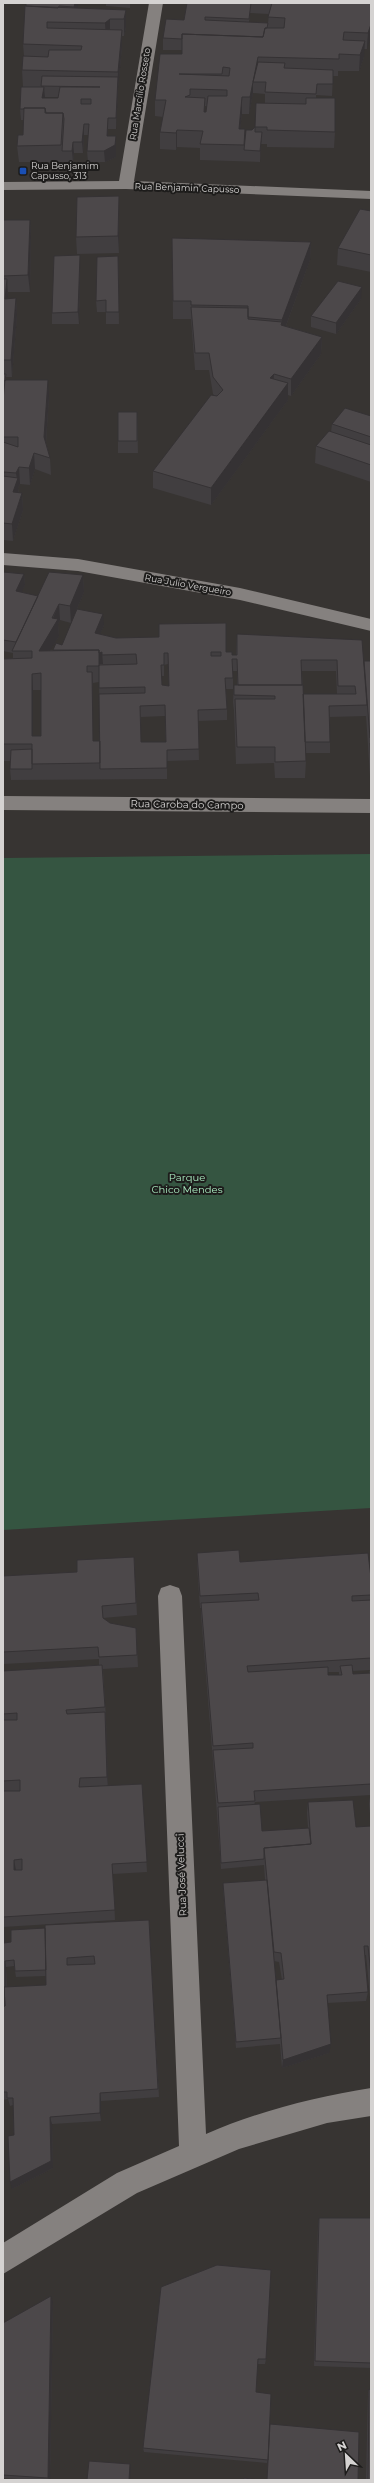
<svg xmlns="http://www.w3.org/2000/svg" width="374" height="2483" viewBox="0 0 374 2483" font-family="Montserrat,sans-serif">
<rect width="100%" height="100%" fill="#373432"/>
<path fill="#355541" d="M 371,854 L 371,1508 L 3,1530 L 3,858 Z"/>
<g fill="none" stroke-linecap="round" stroke-linejoin="round">
<path fill="#85817f" fill-rule="evenodd" d="M 149,3 L 163,3 L 134,181 L 371,191 L 371,199 L 126,189 L 3,190 L 3,182 L 119,181 Z
M 3,553 L 78,559 L 240,588 L 371,619 L 371,631 L 240,600 L 78,571 L 3,565 Z
M 3,796 L 371,799 L 371,813 L 3,810 Z
M 170,1585 L 179,1588 L 182,1596 L 206,2134 C 259,2111 315,2097 371,2088 L 371,2116 L 327,2123 L 239,2149 L 137,2193 L 3,2274 L 3,2243 L 117,2173 L 179,2146 L 158,1596 L 161,1588 Z"/>
</g>
<path fill="#413e40" fill-rule="evenodd" d="M 26,3 L 78,3 L 77,8 L 126,10 L 126,27 L 124,36 L 122,36 L 122,47 L 118,88 L 116,129 L 108,129 L 108,136 L 116,136 L 116,157 L 105,162 L 88,162 L 87,151 L 89,135 L 84,135 L 83,153 L 74,153 L 73,162 L 19,162 L 17,146 L 23,135 L 23,120 L 21,120 L 20,109 L 23,87 L 22,70 L 24,56 L 23,44 ZM 44,97 L 58,97 L 58,98 L 45,98 Z
M 106,3 L 130,3 L 130,8 L 106,6 Z
M 187,3 L 371,3 L 367,49 L 364,49 L 364,57 L 359,71 L 338,71 L 338,76 L 333,76 L 332,96 L 316,95 L 316,98 L 335,132 L 334,148 L 267,147 L 267,144 L 261,144 L 260,162 L 200,160 L 200,148 L 177,147 L 176,150 L 160,149 L 160,132 L 163,117 L 155,116 L 155,100 L 182,54 L 182,50 L 163,50 L 163,38 L 184,20 ZM 250,13 L 269,14 L 268,23 L 249,22 ZM 253,93 L 265,94 L 265,103 L 255,127 L 245,136 L 240,129 L 242,114 L 249,114 ZM 205,106 L 207,106 L 206,112 L 205,112 Z
M 119,196 L 119,253 L 77,254 L 76,237 Z
M 371,211 L 371,272 L 337,265 L 338,248 Z
M 3,220 L 30,220 L 31,236 L 30,292 L 8,292 L 8,299 L 16,298 L 17,315 L 12,377 L 6,377 L 6,380 L 49,397 L 46,443 L 50,458 L 51,475 L 35,469 L 30,485 L 20,484 L 18,488 L 19,493 L 22,493 L 23,510 L 13,541 L 3,540 L 3,400 L 4,393 L 3,393 Z
M 172,238 L 311,242 L 310,260 L 286,326 L 322,337 L 321,354 L 291,396 L 288,395 L 288,400 L 211,505 L 153,488 L 153,471 L 214,395 L 213,394 L 209,370 L 195,370 L 191,319 L 173,319 Z
M 80,255 L 80,267 L 79,324 L 52,324 L 52,313 Z
M 118,256 L 119,324 L 106,324 L 106,312 L 97,312 L 96,301 Z
M 361,299 L 336,334 L 311,327 L 311,316 Z
M 137,412 L 138,453 L 118,453 L 118,441 Z
M 371,416 L 371,482 L 315,463 L 316,446 L 331,432 L 332,424 Z
M 3,572 L 24,574 L 25,585 L 21,592 L 38,596 L 83,575 L 84,592 L 71,623 L 60,620 L 58,624 L 59,636 L 50,650 L 53,650 L 62,645 L 104,625 L 100,634 L 116,638 L 226,652 L 232,655 L 236,655 L 237,634 L 364,667 L 364,661 L 371,661 L 371,777 L 370,777 L 366,715 L 366,716 L 330,717 L 330,753 L 305,753 L 306,761 L 305,778 L 275,778 L 274,763 L 236,764 L 234,711 L 233,702 L 234,685 L 237,685 L 237,671 L 233,671 L 233,689 L 226,689 L 227,709 L 227,720 L 198,721 L 199,760 L 167,761 L 167,779 L 11,780 L 10,769 L 10,761 L 3,761 L 3,659 L 13,658 L 13,653 L 3,651 ZM 168,664 L 169,686 L 162,685 L 161,676 L 164,676 L 164,665 ZM 302,671 L 336,671 L 337,694 L 303,694 ZM 99,682 L 100,741 L 93,741 L 93,683 ZM 33,690 L 41,690 L 41,736 L 33,736 ZM 165,716 L 166,742 L 141,742 L 141,717 Z
M 197,1553 L 240,1562 L 371,1578 L 371,1795 L 255,1802 L 254,1805 L 262,1831 L 308,1828 L 307,1813 L 308,1802 L 356,1827 L 371,1826 L 371,2008 L 366,1955 L 365,1955 L 368,1992 L 366,2001 L 327,2003 L 329,2053 L 282,2068 L 280,2044 L 236,2048 L 223,1889 L 223,1883 L 265,1880 L 264,1865 L 221,1869 L 217,1814 L 213,1761 L 201,1615 L 201,1608 L 200,1608 L 197,1565 ZM 370,1670 L 369,1673 L 353,1674 L 352,1671 ZM 328,1672 L 339,1672 L 339,1675 L 328,1675 ZM 274,1961 L 279,1962 L 282,1980 L 276,1982 Z
M 134,1557 L 137,1615 L 103,1618 L 110,1623 L 136,1628 L 138,1667 L 103,1669 L 106,1719 L 108,1786 L 142,1784 L 147,1872 L 113,1874 L 115,1920 L 3,1927 L 3,1671 L 99,1665 L 99,1659 L 3,1664 L 3,1576 L 77,1572 Z
M 370,1797 L 371,1797 L 371,1824 L 369,1804 Z
M 149,1920 L 159,2097 L 101,2101 L 101,2121 L 52,2124 L 53,2168 L 12,2189 L 14,2135 L 13,2105 L 10,2106 L 8,2099 L 3,2100 L 3,1930 L 5,1936 L 5,1943 L 11,1942 L 45,1928 ZM 14,1966 L 15,1971 L 16,1977 L 46,1976 L 46,1985 L 7,1987 L 6,1967 Z
M 319,2218 L 371,2218 L 371,2368 L 314,2366 L 318,2225 Z
M 161,2287 L 266,2359 L 265,2364 L 257,2364 L 256,2392 L 270,2426 L 358,2480 L 267,2480 L 268,2460 L 267,2463 L 144,2452 L 143,2448 Z
M 53,2301 L 50,2480 L 31,2480 L 3,2478 L 3,2323 Z
M 369,2389 L 371,2480 L 366,2480 L 368,2392 Z"/>
<path fill="#353234" d="M 75,3 L 78,3 L 78,5 L 75,18 L 74,7 Z
M 126,10 L 126,27 L 124,36 L 124,19 Z
M 110,19 L 110,36 L 106,40 L 105,23 Z
M 371,24 L 371,37 L 367,49 L 368,33 Z
M 122,30 L 122,47 L 118,88 L 116,129 L 116,118 L 118,72 Z
M 365,41 L 364,57 L 359,71 L 360,55 Z
M 258,57 L 258,73 L 253,82 L 253,93 L 249,114 L 250,97 Z
M 44,87 L 45,98 L 42,98 Z
M 242,97 L 242,114 L 238,146 L 239,129 Z
M 205,98 L 205,115 L 204,112 Z
M 108,118 L 108,147 L 107,136 Z
M 84,124 L 84,135 L 83,153 L 82,142 Z
M 177,130 L 177,147 L 176,150 L 176,133 Z
M 262,132 L 261,144 L 260,162 L 260,151 Z
M 116,136 L 116,157 L 105,162 L 104,151 Z
M 73,142 L 74,153 L 73,162 L 72,151 Z
M 119,196 L 119,253 L 118,236 Z
M 30,220 L 31,236 L 30,292 L 28,275 Z
M 311,242 L 310,260 L 281,339 L 282,320 Z
M 80,255 L 80,267 L 79,324 L 78,312 Z
M 7,279 L 8,296 L 7,315 L 5,299 Z
M 362,287 L 361,299 L 336,334 L 336,323 Z
M 16,298 L 17,315 L 12,377 L 11,360 Z
M 322,337 L 321,354 L 291,396 L 291,379 Z
M 274,374 L 273,390 L 270,378 Z
M 48,380 L 49,397 L 45,453 L 44,437 Z
M 288,383 L 288,400 L 211,505 L 211,488 Z
M 34,453 L 35,469 L 30,485 L 29,468 Z
M 19,467 L 20,484 L 18,488 L 19,494 L 13,492 L 17,480 L 16,473 Z
M 22,493 L 23,510 L 13,541 L 12,524 Z
M 24,574 L 25,585 L 16,603 L 16,591 Z
M 83,575 L 84,592 L 71,623 L 70,606 Z
M 59,604 L 60,620 L 58,624 L 59,636 L 40,667 L 39,651 Z
M 103,614 L 104,625 L 96,644 L 95,633 Z
M 102,652 L 103,664 L 99,664 L 99,682 L 99,664 L 91,654 Z
M 92,672 L 93,688 L 93,757 L 93,741 Z
M 32,674 L 33,690 L 33,752 L 32,736 Z
M 105,1712 L 106,1723 L 108,1788 L 107,1777 Z
M 14,1860 L 16,1870 L 14,1870 Z
M 4,1930 L 5,1936 L 5,1950 L 4,1943 Z
M 5,1961 L 6,1967 L 7,2015 L 6,2009 Z
M 331,2044 L 329,2053 L 282,2068 L 283,2060 Z
M 100,2093 L 101,2101 L 101,2121 L 100,2113 Z
M 50,2117 L 52,2124 L 53,2168 L 12,2189 L 10,2182 Z
M 51,2296 L 53,2301 L 50,2480 L 49,2480 L 48,2478 Z
M 130,2464 L 131,2466 L 130,2480 L 129,2480 Z"/>
<path fill="#4c484a" stroke="#353234" fill-rule="evenodd" d="M 26,3 L 75,3 L 74,7 L 59,6 L 58,8 L 26,6 Z
M 187,3 L 251,3 L 249,19 L 205,17 L 205,20 L 268,23 L 267,28 L 265,28 L 263,37 L 182,34 L 182,39 L 163,38 L 166,19 L 184,20 Z
M 272,3 L 371,3 L 371,24 L 368,33 L 344,32 L 343,40 L 365,41 L 360,55 L 339,54 L 339,59 L 258,57 L 250,97 L 242,97 L 239,129 L 245,129 L 244,145 L 200,144 L 203,131 L 177,130 L 176,133 L 160,132 L 166,100 L 155,100 L 160,54 L 182,54 L 182,34 L 263,37 L 265,28 L 284,28 L 285,18 L 268,17 ZM 223,67 L 230,68 L 229,76 L 179,74 L 222,74 ZM 190,89 L 227,90 L 227,96 L 208,96 L 206,112 L 204,112 L 205,98 L 185,97 L 190,95 Z
M 25,6 L 126,10 L 124,19 L 110,19 L 105,23 L 47,22 L 47,28 L 122,30 L 118,72 L 22,70 L 23,56 L 48,57 L 49,50 L 81,50 L 82,46 L 23,44 Z
M 258,62 L 285,63 L 284,68 L 333,70 L 333,84 L 317,84 L 316,94 L 265,92 L 266,82 L 253,82 Z
M 42,76 L 118,77 L 116,118 L 108,118 L 107,136 L 116,136 L 115,145 L 104,151 L 87,151 L 89,124 L 84,124 L 82,142 L 73,142 L 72,151 L 62,151 L 64,119 L 63,113 L 46,113 L 45,108 L 24,108 L 24,109 L 20,109 L 21,87 L 44,87 L 42,98 L 58,98 L 60,87 L 100,87 L 41,86 ZM 81,99 L 91,99 L 91,104 L 81,104 Z
M 306,98 L 335,98 L 335,132 L 267,130 L 267,127 L 255,127 L 256,103 L 306,104 Z
M 24,108 L 45,108 L 45,113 L 63,113 L 61,145 L 17,146 L 18,135 L 23,135 Z
M 255,127 L 255,132 L 262,132 L 260,151 L 244,150 L 246,130 L 252,130 Z
M 119,196 L 118,236 L 76,237 L 77,197 Z
M 360,209 L 371,211 L 371,255 L 338,248 Z
M 3,220 L 30,220 L 28,275 L 3,276 Z
M 172,238 L 311,242 L 282,320 L 248,317 L 248,306 L 191,305 L 191,301 L 173,301 Z
M 80,255 L 78,312 L 52,313 L 54,256 Z
M 118,256 L 119,312 L 106,312 L 106,300 L 96,301 L 97,257 Z
M 3,279 L 7,279 L 5,299 L 16,298 L 11,360 L 3,360 Z
M 338,281 L 362,287 L 336,323 L 311,316 Z
M 191,307 L 248,308 L 248,319 L 282,322 L 281,325 L 322,337 L 291,379 L 274,374 L 270,378 L 288,383 L 211,488 L 153,471 L 211,395 L 217,396 L 223,390 L 213,377 L 209,353 L 195,353 Z
M 3,374 L 6,374 L 5,381 L 3,381 Z
M 5,380 L 48,380 L 44,437 L 50,458 L 34,453 L 29,468 L 19,467 L 16,473 L 4,472 L 3,476 L 3,442 L 18,447 L 18,437 L 3,437 L 3,400 Z
M 345,408 L 371,416 L 371,437 L 332,424 Z
M 118,412 L 137,412 L 137,441 L 118,441 Z
M 329,431 L 371,445 L 371,465 L 316,446 Z
M 3,476 L 18,478 L 13,492 L 22,493 L 12,524 L 3,523 Z
M 3,572 L 24,574 L 16,591 L 38,596 L 16,642 L 3,640 Z
M 49,572 L 83,575 L 70,606 L 59,604 L 52,618 L 58,619 L 39,651 L 99,650 L 99,666 L 87,666 L 87,672 L 92,672 L 93,741 L 100,741 L 100,763 L 32,764 L 32,744 L 3,744 L 3,659 L 32,658 L 32,651 L 12,651 ZM 41,673 L 41,736 L 32,736 L 32,674 Z
M 77,609 L 103,614 L 95,633 L 116,638 L 159,637 L 159,624 L 226,623 L 226,652 L 232,652 L 232,655 L 237,655 L 237,634 L 362,640 L 367,705 L 329,706 L 330,742 L 305,742 L 303,694 L 356,694 L 355,686 L 338,686 L 337,660 L 301,660 L 302,685 L 238,685 L 237,659 L 232,659 L 233,678 L 225,678 L 227,709 L 198,710 L 199,749 L 167,750 L 167,768 L 100,769 L 99,694 L 145,693 L 145,687 L 99,688 L 99,665 L 137,664 L 136,654 L 102,655 L 102,652 L 99,653 L 99,650 L 53,650 L 56,643 L 62,645 ZM 211,652 L 221,652 L 221,656 L 211,656 ZM 164,653 L 168,653 L 169,686 L 162,685 L 161,665 L 164,665 ZM 165,705 L 166,742 L 141,742 L 140,706 Z
M 364,661 L 371,661 L 371,738 L 370,738 Z
M 234,685 L 303,685 L 306,761 L 275,762 L 275,747 L 237,747 L 235,699 L 275,699 L 275,696 L 234,695 Z
M 370,743 L 371,743 L 371,766 Z
M 32,749 L 32,769 L 10,769 L 11,750 Z
M 239,1550 L 240,1562 L 368,1553 L 371,1578 L 371,1595 L 352,1596 L 352,1601 L 371,1600 L 371,1658 L 247,1666 L 248,1672 L 328,1667 L 328,1675 L 342,1675 L 340,1666 L 352,1665 L 353,1674 L 371,1673 L 371,1784 L 254,1791 L 255,1801 L 218,1803 L 213,1750 L 253,1748 L 253,1743 L 213,1746 L 201,1603 L 259,1600 L 258,1593 L 200,1596 L 197,1553 Z
M 134,1557 L 136,1603 L 102,1606 L 103,1618 L 110,1623 L 136,1628 L 137,1655 L 99,1657 L 98,1647 L 3,1652 L 3,1576 L 77,1572 L 77,1560 Z
M 102,1665 L 105,1707 L 66,1710 L 67,1714 L 105,1712 L 107,1777 L 80,1778 L 79,1787 L 142,1784 L 147,1862 L 112,1864 L 115,1910 L 3,1917 L 3,1791 L 20,1791 L 20,1780 L 3,1781 L 3,1720 L 17,1720 L 17,1713 L 3,1714 L 3,1671 ZM 22,1859 L 22,1870 L 14,1870 L 14,1860 Z
M 353,1800 L 356,1827 L 371,1826 L 371,1975 L 368,1946 L 364,1946 L 368,1992 L 327,1995 L 331,2044 L 283,2060 L 276,1980 L 284,1979 L 281,1953 L 274,1952 L 264,1848 L 311,1844 L 308,1802 Z
M 260,1804 L 262,1831 L 309,1828 L 311,1844 L 264,1848 L 264,1859 L 221,1863 L 218,1807 Z
M 267,1880 L 281,2038 L 236,2042 L 223,1883 Z
M 149,1920 L 158,2089 L 100,2093 L 100,2113 L 50,2117 L 51,2161 L 10,2182 L 8,2136 L 14,2135 L 13,2098 L 7,2098 L 7,2092 L 3,2092 L 3,2006 L 5,2006 L 4,1987 L 46,1985 L 45,1925 ZM 94,1956 L 95,1964 L 67,1965 L 67,1958 Z
M 45,1928 L 46,1970 L 15,1971 L 14,1960 L 5,1961 L 5,1987 L 4,1987 L 5,2006 L 3,2006 L 3,1930 L 4,1930 L 4,1943 L 11,1942 L 11,1930 Z
M 319,2218 L 371,2218 L 371,2363 L 315,2361 Z
M 217,2265 L 271,2270 L 266,2359 L 258,2359 L 256,2392 L 271,2394 L 268,2460 L 143,2448 L 161,2287 Z
M 51,2296 L 48,2478 L 3,2475 L 3,2323 Z
M 369,2389 L 371,2390 L 371,2480 L 368,2480 Z
M 270,2424 L 359,2432 L 358,2480 L 267,2480 Z
M 89,2461 L 130,2464 L 129,2480 L 87,2480 Z
M 244,2478 L 259,2480 L 244,2480 Z"/>
<rect fill="#1a4fb4" stroke="#1d1c1b" stroke-width="1.5" x="19" y="167" width="8" height="8" rx="2"/>
<g text-anchor="middle" stroke-width="4" stroke-linejoin="round" paint-order="stroke">
<g font-size="9" fill="#d5d3d2" stroke="#1d1c1b">
<text transform="translate(140 94) rotate(-81)" y="3">Rua Marcílio Rosseto</text>
<text transform="translate(187 188) rotate(2)" y="3">Rua Benjamin Capusso</text>
<text transform="translate(188 585) rotate(10)" y="3">Rua Julio Vergueiro</text>
</g>
<g font-size="9" fill="#d5d3d2" stroke="#1d1c1b" text-anchor="start">
<text x="31" y="169">Rua Benjamim<tspan x="31" dy="10">Capusso, 313</tspan></text>
</g>
<g font-size="10" fill="#d5d3d2" stroke="#1d1c1b">
<text transform="translate(187 804) rotate(1)" y="4">Rua Caroba do Campo</text>
<text transform="translate(181 1875) rotate(-92)" y="4">Rua José Velucci</text>
</g>
<g font-size="10" fill="#abedc2" stroke="#1d1c1b">
<text x="187" y="1181">Parque<tspan x="187" dy="12">Chico Mendes</tspan></text>
</g>
</g>
<rect width="374" height="2483" fill="none" stroke="#d5d3d2" stroke-width="8"/>
<g transform="translate(346 2455) rotate(335)" stroke="#1d1c1b" stroke-width="3" paint-order="stroke">
<path d="M0-3L7 15L0 10L-7 15Z" fill="#d5d3d2"/>
<text y="-6" font-size="11" font-weight="bold" text-anchor="middle" fill="#d5d3d2">N</text>
</g>
</svg>
